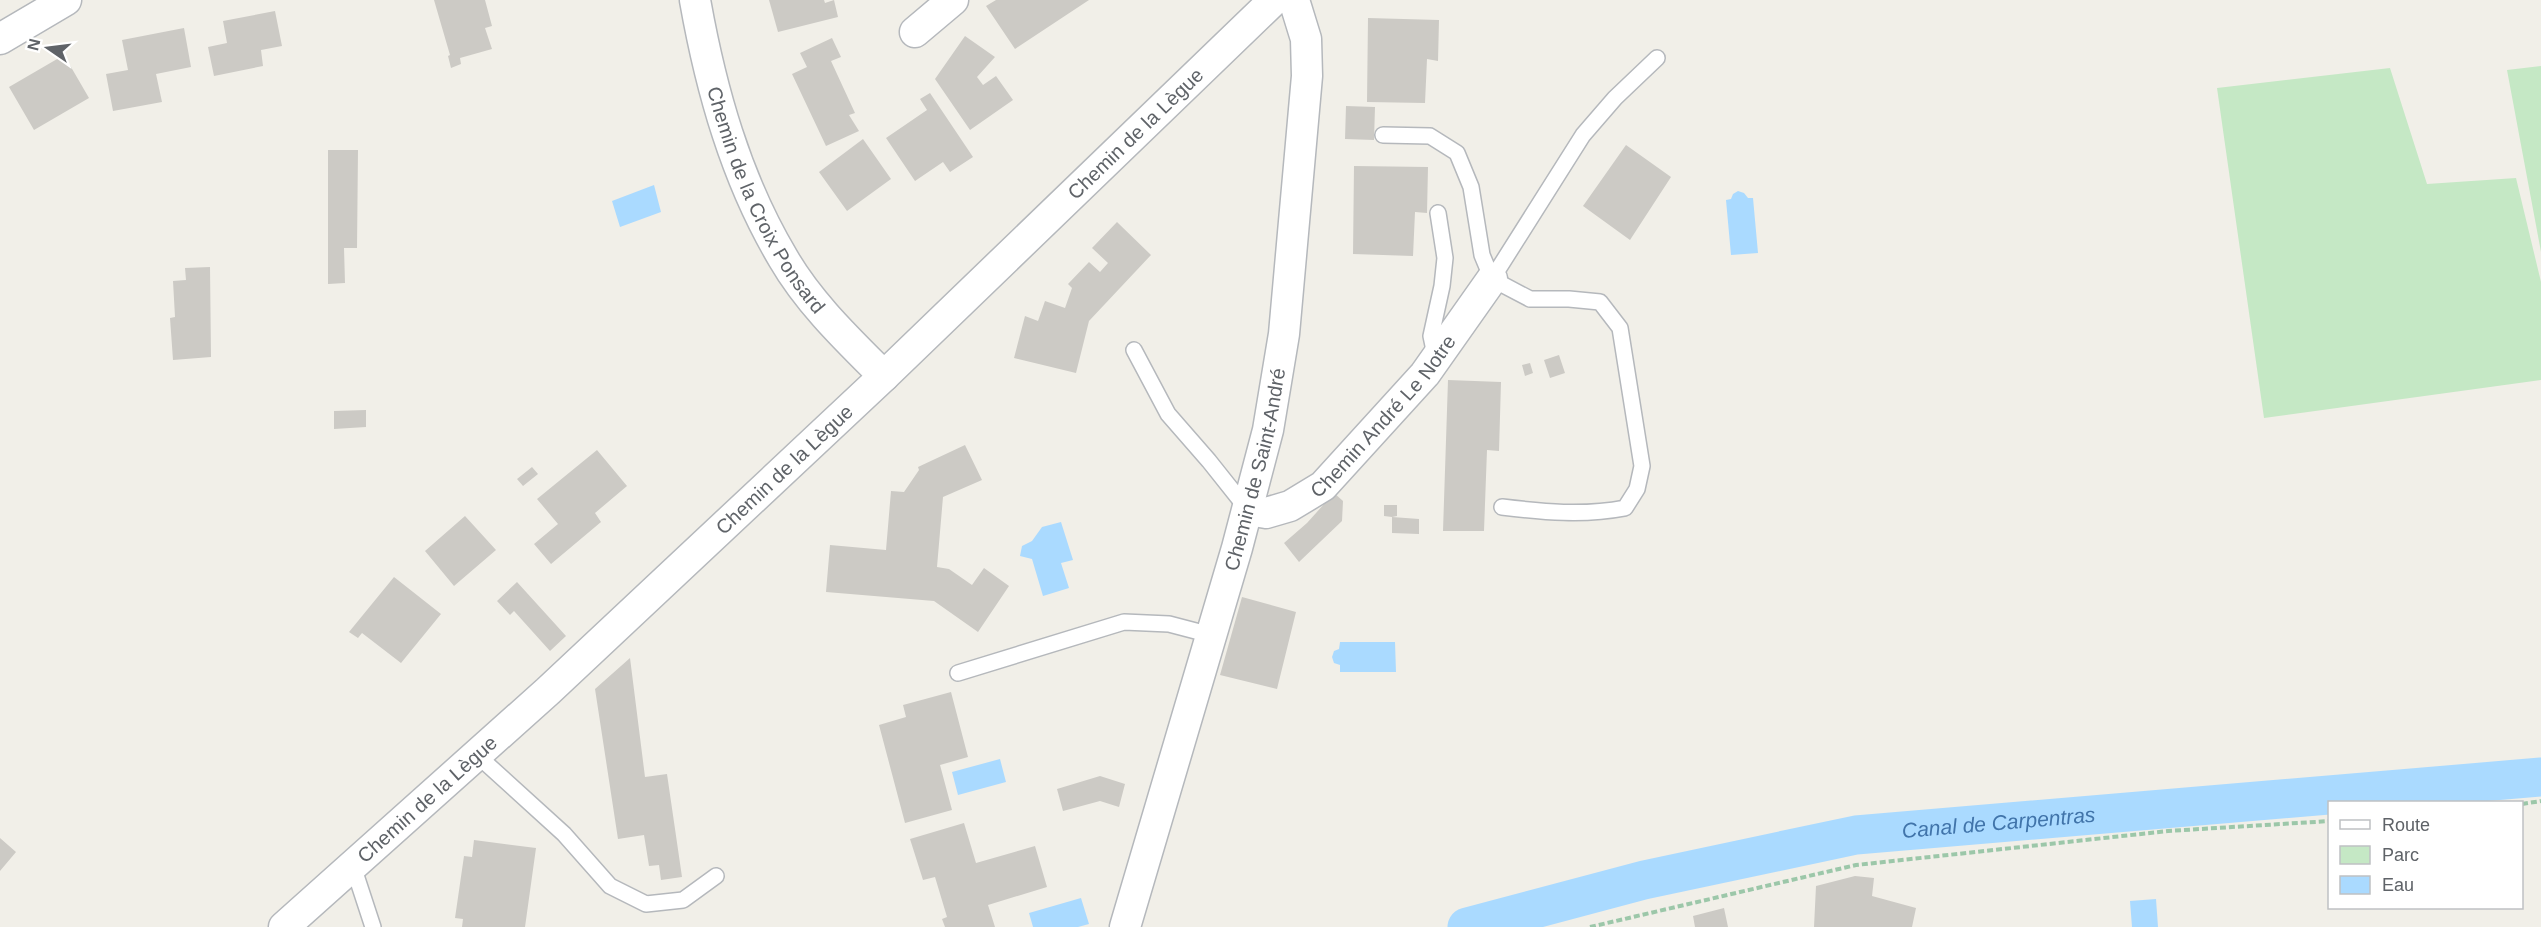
<svg xmlns="http://www.w3.org/2000/svg" width="2541" height="927" viewBox="0 0 2541 927" font-family="Arial,sans-serif">
<rect width="100%" height="100%" fill="#f1efe8"/>
<path fill="#c5e8c5" d="M 2541,66 L 2541,252 L 2507,70 Z
M 2390,68 L 2427,184 L 2516,178 L 2541,282 L 2541,380 L 2264,418 L 2217,88 Z"/>
<path fill="#aadaff" d="M 654,185 L 661,212 L 620,227 L 612,201 Z
M 1738,191 L 1744,193 L 1748,198 L 1753,198 L 1758,253 L 1731,255 L 1726,200 L 1731,199 L 1733,194 Z
M 1061,522 L 1073,560 L 1061,563 L 1069,588 L 1043,596 L 1032,559 L 1020,556 L 1022,546 L 1032,541 L 1042,527 Z
M 1340,642 L 1395,642 L 1396,672 L 1340,672 L 1340,665 L 1334,663 L 1332,657 L 1334,651 L 1339,649 Z
M 1000,759 L 1006,782 L 958,795 L 952,772 Z
M 1081,898 L 1089,924 L 1078,927 L 1033,927 L 1029,913 Z
M 2156,899 L 2158,927 L 2132,927 L 2130,901 Z"/>
<g fill="none" stroke-linecap="round" stroke-linejoin="round">
<path stroke="#aadaff" stroke-width="39" id="s1" d="M 1467,927 L 1644,880 L 1856,835 L 2541,777"/>
</g>
<path fill="#cccac5" d="M 434,0 L 485,0 L 492,26 L 485,28 L 492,49 L 460,58 L 461,64 L 451,68 L 448,56 L 450,55 Z
M 769,0 L 824,0 L 825,3 L 834,0 L 838,17 L 778,32 Z
M 996,0 L 1089,0 L 1015,49 L 986,6 Z
M 275,11 L 282,46 L 261,50 L 263,66 L 214,76 L 208,47 L 227,43 L 223,21 Z
M 1368,18 L 1439,20 L 1438,61 L 1427,59 L 1425,103 L 1367,102 Z
M 184,28 L 191,67 L 156,74 L 162,102 L 113,111 L 106,74 L 128,70 L 122,40 Z
M 965,36 L 995,57 L 977,77 L 983,85 L 996,76 L 1013,100 L 970,130 L 935,79 Z
M 832,38 L 841,57 L 831,61 L 855,113 L 849,115 L 859,131 L 826,146 L 792,74 L 807,67 L 800,53 Z
M 64,55 L 89,98 L 34,130 L 9,87 Z
M 930,93 L 973,157 L 950,172 L 943,162 L 915,181 L 886,138 L 927,110 L 920,99 Z
M 1346,106 L 1375,107 L 1374,140 L 1345,139 Z
M 863,139 L 891,179 L 847,211 L 819,172 Z
M 1626,145 L 1671,177 L 1630,240 L 1583,206 Z
M 328,150 L 358,150 L 357,248 L 344,248 L 345,283 L 328,284 Z
M 1354,166 L 1428,167 L 1427,213 L 1415,212 L 1413,256 L 1353,254 Z
M 1117,222 L 1151,255 L 1089,321 L 1076,373 L 1014,358 L 1025,316 L 1038,321 L 1045,301 L 1065,308 L 1072,288 L 1068,284 L 1089,262 L 1100,272 L 1108,263 L 1092,248 Z
M 210,267 L 211,357 L 173,360 L 170,318 L 175,317 L 173,281 L 186,280 L 185,268 Z
M 1559,355 L 1565,373 L 1550,378 L 1544,360 Z
M 1530,363 L 1533,373 L 1525,376 L 1522,365 Z
M 1448,380 L 1501,382 L 1499,451 L 1487,450 L 1484,531 L 1443,531 Z
M 366,410 L 366,427 L 334,429 L 334,411 Z
M 965,445 L 982,480 L 943,497 L 937,567 L 949,569 L 972,585 L 984,568 L 1009,586 L 978,632 L 934,601 L 826,592 L 830,545 L 886,550 L 891,491 L 904,492 L 919,470 L 918,467 Z
M 597,450 L 627,486 L 595,513 L 601,522 L 551,564 L 534,544 L 558,524 L 537,499 Z
M 532,467 L 538,474 L 523,486 L 517,479 Z
M 1334,493 L 1343,501 L 1342,521 L 1299,562 L 1284,543 L 1307,523 Z
M 1384,505 L 1397,505 L 1397,516 L 1392,517 L 1419,519 L 1419,534 L 1392,533 L 1392,517 L 1384,516 Z
M 465,516 L 496,550 L 454,586 L 425,551 Z
M 394,577 L 441,614 L 401,663 L 362,633 L 358,638 L 349,632 Z
M 517,582 L 566,636 L 550,651 L 514,611 L 510,615 L 497,601 Z
M 1242,597 L 1296,612 L 1277,689 L 1220,675 Z
M 630,658 L 645,777 L 667,774 L 682,877 L 661,880 L 659,865 L 649,866 L 644,835 L 618,839 L 595,689 Z
M 951,692 L 968,757 L 940,765 L 952,810 L 905,823 L 879,725 L 906,717 L 903,705 Z
M 1100,776 L 1125,784 L 1119,807 L 1100,801 L 1063,811 L 1057,789 Z
M 964,823 L 976,863 L 1035,846 L 1047,887 L 988,905 L 995,927 L 945,927 L 942,919 L 947,917 L 935,877 L 923,880 L 910,839 Z
M 0,838 L 16,852 L 0,871 Z
M 474,840 L 536,848 L 525,927 L 462,927 L 463,919 L 455,918 L 464,856 L 472,857 Z
M 1855,876 L 1874,878 L 1872,896 L 1916,908 L 1912,927 L 1814,927 L 1816,886 Z
M 1724,908 L 1728,927 L 1695,927 L 1693,916 Z"/>
<g fill="none" stroke-linecap="round" stroke-linejoin="round">
<defs>
<path id="lane" d="M 1383,135 L 1430,136 L 1457,153 L 1471,187 L 1482,255 L 1492,279 L 1530,299 L 1569,299 L 1600,302 L 1620,328 L 1642,466 L 1637,489 L 1625,508 C 1583,516 1544,512 1502,507
M 1492,279 L 1583,135 L 1615,98 L 1657,58
M 1134,350 L 1168,414 L 1209,461 L 1248,510
M 1436,360 L 1431,336 L 1442,286 L 1445,258 L 1438,213
M 958,673 L 1124,622 L 1169,624 L 1211,635
M 477,755 L 564,834 L 610,886 L 646,904 L 683,900 L 716,876
M 353,866 L 373,927"/>
<g id="street">
<path id="s2" d="M 695,0 C 711,90 736,179 783,258 C 809,303 848,340 884,376"/>
<path d="M 915,32 L 953,0"/>
<path d="M 0,39 L 66,0"/>
<path id="s3" d="M 1248,510 L 1266,513 L 1290,506 L 1323,486 L 1425,374 L 1492,279"/>
<path id="s4" d="M 284,927 L 548,691 L 884,376 L 1274,0"/>
<path id="s5" d="M 1125,927 L 1237,548 L 1268,430 L 1284,334 L 1307,76 L 1306,39 L 1294,0"/>
</g>
</defs>
<use href="#lane" stroke="#b5b8bc" stroke-width="18"/>
<use href="#street" stroke="#b5b8bc" stroke-width="33"/>
<path stroke="#9cc7a9" stroke-width="4" stroke-dasharray="6 3" stroke-linecap="butt" d="M 2522,804 L 2541,801
M 1590,927 L 1856,865 L 2168,831 L 2330,821"/>
<use href="#lane" stroke="#fff" stroke-width="15"/>
<use href="#street" stroke="#fff" stroke-width="30"/>
</g>
<g text-anchor="middle" stroke-width="5" stroke-linejoin="round" paint-order="stroke">
<g font-size="20" fill="#5f6368" stroke="#fff">
<text dy="7" stroke="none"><textPath href="#s4" startOffset="1164">Chemin de la Lègue</textPath></text>
<text dy="7" stroke="none"><textPath href="#s2" startOffset="214">Chemin de la Croix Ponsard</textPath></text>
<text dy="7" stroke="none"><textPath href="#s3" startOffset="174">Chemin André Le Notre</textPath></text>
<text dy="7" stroke="none"><textPath href="#s4" startOffset="678">Chemin de la Lègue</textPath></text>
<text dy="7" stroke="none"><textPath href="#s5" startOffset="476">Chemin de Saint-André</textPath></text>
<text dy="7" stroke="none"><textPath href="#s4" startOffset="192">Chemin de la Lègue</textPath></text>
</g>
<g font-size="21" font-style="italic" fill="#4174aa" stroke="#fff">
<text dy="7" stroke="none"><textPath href="#s1" startOffset="543">Canal de Carpentras</textPath></text>
</g>
</g>
<rect x="2328" y="801" width="195" height="108" fill="#ffffff" stroke="#bfc1c3" stroke-width="1.5"/>
<rect x="2340" y="820" width="30" height="9" fill="#ffffff" stroke="#bfc1c3" stroke-width="1.5"/>
<text x="2382" y="831" font-size="18" fill="#5f6368">Route</text>
<rect x="2340" y="846" width="30" height="18" fill="#c5e8c5" stroke="#bfc1c3" stroke-width="1.5"/>
<text x="2382" y="861" font-size="18" fill="#5f6368">Parc</text>
<rect x="2340" y="876" width="30" height="18" fill="#aadaff" stroke="#bfc1c3" stroke-width="1.5"/>
<text x="2382" y="891" font-size="18" fill="#5f6368">Eau</text>
<g transform="translate(48 48) rotate(284)" stroke="#ffffff" stroke-width="4.5" paint-order="stroke">
<path d="M0-4.5L10 22L0 15L-10 22Z" fill="#5f6368"/>
<text y="-9" font-size="16" font-weight="bold" text-anchor="middle" fill="#5f6368">N</text>
</g>
</svg>
